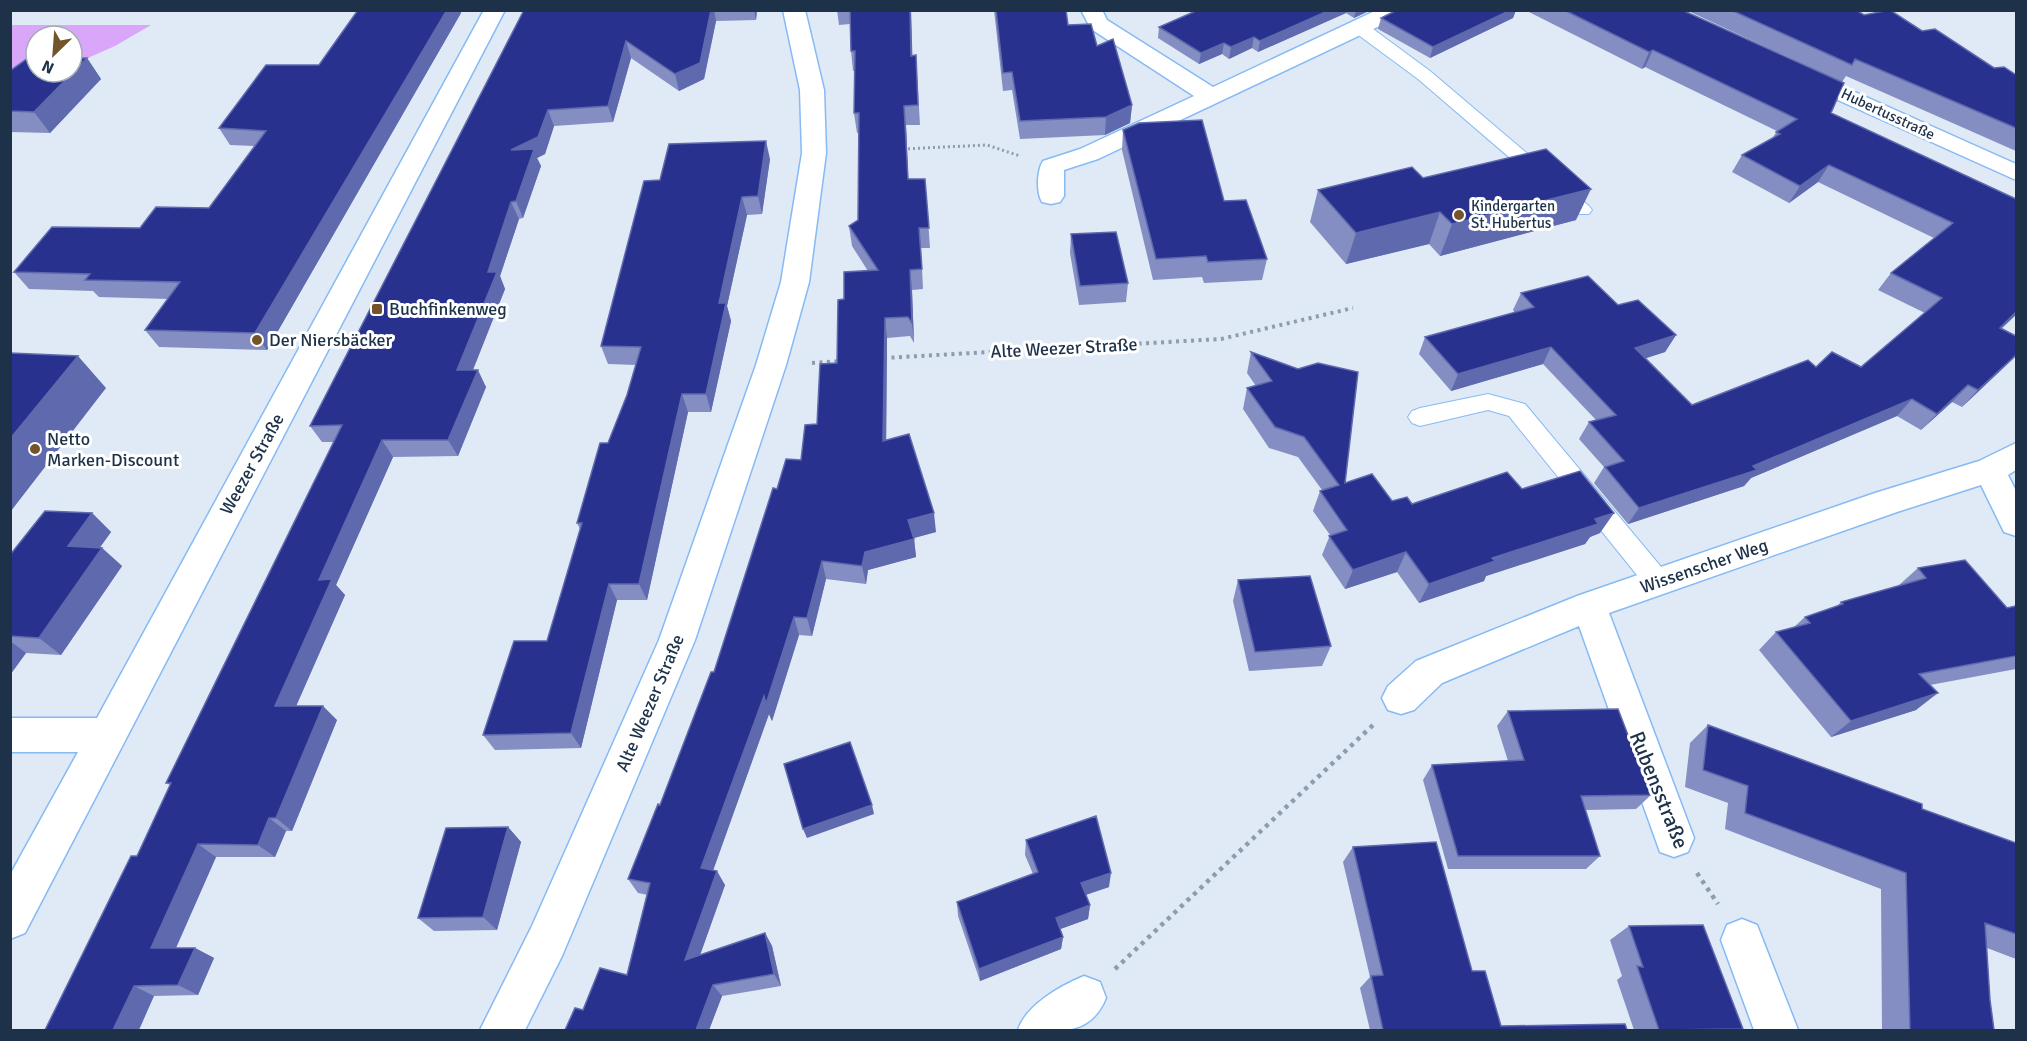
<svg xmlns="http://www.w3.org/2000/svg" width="2027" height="1041" viewBox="0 0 2027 1041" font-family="Signika,sans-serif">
<rect width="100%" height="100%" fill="#dfeaf6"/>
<path fill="#d9a6f9" d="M 10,25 L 151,25 L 115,46 L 72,65 L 72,36 L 36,36 L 36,72 L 11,92 Z"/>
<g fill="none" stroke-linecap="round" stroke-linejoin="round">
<defs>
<path id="service" d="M 1359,22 L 1365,23 L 1430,71 L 1589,206 L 1592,210 L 1589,214 L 1575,214 L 1418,79 L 1353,31 L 1351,27 L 1353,23 Z
M 1488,394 L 1525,404 L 1667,574 L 1671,582 L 1667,590 L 1658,593 L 1649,590 L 1509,416 L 1488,410 L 1420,426 L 1412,423 L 1408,417 L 1412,411 L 1420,408 Z"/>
<path id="minor" d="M 484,10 L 505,10 L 25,933 L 10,939 L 10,875 L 78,752 L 10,752 L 10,718 L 97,718 Z
M 783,10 L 805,10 L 824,90 L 826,153 L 809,282 L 786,365 L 695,640 L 562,956 L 525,1030 L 480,1030 L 532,926 L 659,640 L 756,365 L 781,282 L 802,153 L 800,90 Z
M 1081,10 L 1102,10 L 1107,20 L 1213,87 L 1377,10 L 1405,10 L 1403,15 L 1098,159 L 1064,170 L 1064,196 L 1060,202 L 1051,204 L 1042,202 C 1036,192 1037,170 1043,161 L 1080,149 L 1194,96 L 1091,29 Z
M 1799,67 L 2016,164 L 2016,180 L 1791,79 L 1788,74 L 1791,69 Z
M 2016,443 L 2016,470 L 2008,475 L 2016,491 L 2016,536 L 2004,532 L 1981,485 L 1897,512 L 1609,613 L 1694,838 L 1688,852 L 1674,857 L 1660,852 L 1579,626 L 1442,683 L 1414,710 L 1401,714 L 1388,710 L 1382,698 L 1388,686 L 1416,661 L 1577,596 L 1875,493 L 1979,461 Z
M 1742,919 L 1757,925 L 1798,1030 L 1754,1030 L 1721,940 L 1727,925 Z
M 1084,976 L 1100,982 L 1106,998 C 1089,1039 1056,1030 1018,1030 C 1026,1005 1060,986 1084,976 Z"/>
</defs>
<use href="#service" stroke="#86baf4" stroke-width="2"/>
<use href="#minor" stroke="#86baf4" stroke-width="3"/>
<path stroke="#8e9dae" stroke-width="3" stroke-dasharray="2 3" stroke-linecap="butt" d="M 903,149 L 987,145 L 1020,156"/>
<path stroke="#8e9dae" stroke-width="4" stroke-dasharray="3 4.5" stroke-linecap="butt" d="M 884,358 L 1221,339 L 1353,308
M 812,363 L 840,361"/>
<path stroke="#8e9dae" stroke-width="4.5" stroke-dasharray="4 5" stroke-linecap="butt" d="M 1697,873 L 1718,904
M 1115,969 L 1373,725"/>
<use href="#service" fill="#fff" fill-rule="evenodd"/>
<use href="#minor" fill="#fff" fill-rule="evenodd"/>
</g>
<path fill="#848ec2" d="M 358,10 L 460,10 L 461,13 L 267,350 L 159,347 L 145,330 L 168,299 L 99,297 L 93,291 L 29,289 L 14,272 L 140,228 L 209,208 L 254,146 L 230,145 L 219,128 L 319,65 Z
M 524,10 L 757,10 L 756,20 L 716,21 L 704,79 L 679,91 L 631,58 L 613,122 L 554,126 L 545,154 L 537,158 L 541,166 L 523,218 L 519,219 L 500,276 L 505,289 L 473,370 L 486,387 L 458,456 L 393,457 L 336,585 L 345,595 L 296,706 L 337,720 L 292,831 L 286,831 L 275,857 L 216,857 L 176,948 L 195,948 L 214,958 L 198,995 L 154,996 L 45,1030 L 137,856 L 170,785 L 166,783 L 334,442 L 322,442 L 310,426 Z
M 837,10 L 911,10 L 912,55 L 916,55 L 920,125 L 906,125 L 908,179 L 925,179 L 930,248 L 921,248 L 923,289 L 912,290 L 914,343 L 910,336 L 887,338 L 886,440 L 936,532 L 914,538 L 916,557 L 868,570 L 866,584 L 826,579 L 812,636 L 799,635 L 772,721 L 769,714 L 713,870 L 725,885 L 700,955 L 765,933 L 772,946 L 781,986 L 722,996 L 709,1030 L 565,1030 L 583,1010 L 627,975 L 648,895 L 638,893 L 628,879 L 660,805 L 714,672 L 777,489 L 801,460 L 817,424 L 837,363 L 844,299 L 868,271 L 852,246 L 849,226 L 858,220 L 859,133 L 857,133 L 854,113 L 855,71 L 853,71 L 851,51 L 850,24 L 839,25 Z
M 994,10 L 1066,10 L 1068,25 L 1097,46 L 1132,105 L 1130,123 L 1105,135 L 1020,139 L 1012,90 L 1003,91 Z
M 1198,10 L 1371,10 L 1354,18 L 1346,13 L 1258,52 L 1252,48 L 1229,59 L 1222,54 L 1199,64 L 1158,38 L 1159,27 Z
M 1397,10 L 1516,10 L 1513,18 L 1430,58 L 1378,29 L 1381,18 Z
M 1525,10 L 1682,10 L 1831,113 L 2016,199 L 2002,328 L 2016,336 L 2016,356 L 1962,407 L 1952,402 L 1921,430 L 1897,416 L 1751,478 L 1744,486 L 1628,524 L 1594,483 L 1604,467 L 1579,439 L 1589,422 L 1596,420 L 1543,364 L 1451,391 L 1419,354 L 1425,337 L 1515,313 L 1513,310 L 1521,293 L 1618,305 L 1676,335 L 1665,352 L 1646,358 L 1692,405 L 1816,367 L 1861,367 L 1925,313 L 1878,290 L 1891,273 L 1934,238 L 1818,182 L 1789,203 L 1732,172 L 1742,155 L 1772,139 L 1777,131 L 1645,67 L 1642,69 Z
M 1686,10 L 1856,10 L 1864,15 L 1922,31 L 1994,68 L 2016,75 L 2016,151 L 1846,76 L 1842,82 Z
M 87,58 L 101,79 L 50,133 L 10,132 L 10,71 Z
M 1123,130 L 1224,201 L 1267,259 L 1262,280 L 1204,283 L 1202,277 L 1153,280 L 1122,150 Z
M 770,159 L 762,214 L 747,215 L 727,306 L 731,321 L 711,412 L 688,412 L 647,600 L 617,600 L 581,748 L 495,750 L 483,735 L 547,641 L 580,529 L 577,523 L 627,395 L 636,365 L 608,364 L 601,346 Z
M 1423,178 L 1576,220 L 1440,256 L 1429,244 L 1346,264 L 1310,222 L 1318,190 Z
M 1071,234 L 1128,283 L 1126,302 L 1079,305 L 1070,253 Z
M 1251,352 L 1345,483 L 1392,501 L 1412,504 L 1522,489 L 1600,533 L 1590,537 L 1585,544 L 1486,576 L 1484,581 L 1419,603 L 1397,572 L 1345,589 L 1322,555 L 1330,535 L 1313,511 L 1320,491 L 1322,490 L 1298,457 L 1269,448 L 1243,409 L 1247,388 L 1256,386 L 1247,373 Z
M 92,513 L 111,532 L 100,547 L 102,548 L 122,566 L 61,655 L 26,653 L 10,675 L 10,555 Z
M 1918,568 L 2007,608 L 2016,606 L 2016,669 L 1930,685 L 1916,710 L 1831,737 L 1759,650 L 1776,632 L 1794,627 L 1805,617 L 1836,607 L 1841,602 L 1898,586 Z
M 1238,580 L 1331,646 L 1322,666 L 1249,671 L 1233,601 Z
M 1508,711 L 1651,795 L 1636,809 L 1585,810 L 1600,856 L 1586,869 L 1448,869 L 1423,780 L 1432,765 L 1508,761 L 1497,726 Z
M 1708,725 L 1922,809 L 2016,843 L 2016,959 L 1987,948 L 1990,1000 L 1994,1030 L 1882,1030 L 1881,889 L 1725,829 L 1728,803 L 1685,787 L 1690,743 Z
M 508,827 L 521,842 L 497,930 L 434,931 L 418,918 Z
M 1026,840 L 1109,887 L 1086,895 L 1090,905 L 1088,919 L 1060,929 L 1063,937 L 1061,949 L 980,981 L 958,916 L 957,902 L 1033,874 L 1025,855 Z
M 1353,847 L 1472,971 L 1501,1026 L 1627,1030 L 1370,1030 L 1360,988 L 1370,977 L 1343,862 Z
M 1629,926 L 1743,1029 L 1740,1030 L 1634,1030 L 1617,980 L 1622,976 L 1610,940 Z"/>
<path fill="#5f69ad" d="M 447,10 L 460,10 L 461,13 L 267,350 L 255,333 Z
M 711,10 L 714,10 L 716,21 L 704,79 L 679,91 L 675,74 Z
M 754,10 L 757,10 L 756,20 Z
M 910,10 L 911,10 L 913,75 L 911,56 Z
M 1330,10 L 1346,10 L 1346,13 L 1258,52 L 1260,41 Z
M 1356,10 L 1371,10 L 1354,18 Z
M 1511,10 L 1516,10 L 1513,18 L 1430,58 L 1433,47 Z
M 1254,37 L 1252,48 L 1229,59 L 1231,47 Z
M 626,41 L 631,58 L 613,122 L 608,106 Z
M 1224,43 L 1222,54 L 1199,64 L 1201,53 Z
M 1653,50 L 1645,67 L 1642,69 L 1649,52 Z
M 87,58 L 101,79 L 50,133 L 34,112 Z
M 1132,105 L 1130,123 L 1105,135 L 1106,117 Z
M 904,106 L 906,125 L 909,199 L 908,179 Z
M 548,110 L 554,126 L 545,154 L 537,158 L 541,166 L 523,218 L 516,201 L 511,150 Z
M 766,141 L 770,159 L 762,214 L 758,196 Z
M 1829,165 L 1818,182 L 1789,203 L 1800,186 Z
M 1591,189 L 1576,220 L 1440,256 L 1452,224 Z
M 742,197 L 747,215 L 727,306 L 731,321 L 711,412 L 706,394 L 719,303 Z
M 511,202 L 519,219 L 500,276 L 505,289 L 466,387 L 457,370 L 488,272 Z
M 1440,212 L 1429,244 L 1346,264 L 1356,233 Z
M 910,270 L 912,290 L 914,343 L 912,323 Z
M 2016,312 L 2016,315 L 1985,344 L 2000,328 Z
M 885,318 L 887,338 L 886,460 L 883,441 Z
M 1676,335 L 1665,352 L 1625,365 L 1635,348 Z
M 1551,347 L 1543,364 L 1451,391 L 1458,374 Z
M 2016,355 L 2016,356 L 1962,407 L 1978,390 Z
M 78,356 L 106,388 L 11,511 L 10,439 Z
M 478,370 L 486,387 L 458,456 L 448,440 Z
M 1968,385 L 1952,402 L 1921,430 L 1937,414 Z
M 682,394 L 688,412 L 647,600 L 639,584 Z
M 1912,399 L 1897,416 L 1751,478 L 1744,486 L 1628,524 L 1639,508 L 1753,466 Z
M 382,440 L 393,457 L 336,585 L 345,595 L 290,720 L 275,706 L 319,580 Z
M 92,513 L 111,532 L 88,564 L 68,546 Z
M 934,513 L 936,532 L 910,539 L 908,520 Z
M 1614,513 L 1600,533 L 1590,537 L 1585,544 L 1486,576 L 1484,581 L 1419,603 L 1429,584 L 1595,519 Z
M 914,539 L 916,557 L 868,570 L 866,584 L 862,566 L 865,552 Z
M 102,548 L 122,566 L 61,655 L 39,638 Z
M 1406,552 L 1397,572 L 1345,589 L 1353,570 Z
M 822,561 L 826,579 L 812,636 L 807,618 Z
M 609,584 L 617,600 L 581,748 L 571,733 Z
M 794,617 L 799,635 L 772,721 L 769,714 L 709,882 L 701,868 L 764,696 Z
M 10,641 L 26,653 L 10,675 Z
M 1938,693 L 1916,710 L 1831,737 L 1851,721 Z
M 323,706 L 337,720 L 292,831 L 276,818 Z
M 872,805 L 874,814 L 807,838 L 803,829 Z
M 269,818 L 286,831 L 275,857 L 258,845 Z
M 508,827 L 521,842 L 497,930 L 483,917 Z
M 198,844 L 216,857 L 171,959 L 151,948 Z
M 717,871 L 725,885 L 694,972 L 685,960 Z
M 1111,873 L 1109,887 L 1079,897 L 1081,883 Z
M 1090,905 L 1088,919 L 1055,931 L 1056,918 Z
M 765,933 L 772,946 L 781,986 L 774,974 Z
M 1063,937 L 1061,949 L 980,981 L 979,969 Z
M 195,948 L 214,958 L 198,995 L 178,985 Z
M 713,985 L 722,996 L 709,1030 L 696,1030 Z
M 134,986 L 154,996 L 139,1030 L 113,1030 Z"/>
<path fill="#28328e" stroke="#5f69ad" stroke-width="1.5" d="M 358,10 L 447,10 L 255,333 L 145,330 L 180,282 L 85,280 L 90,274 L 14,272 L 52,227 L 140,228 L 156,207 L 209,208 L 266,131 L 219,128 L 266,65 L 319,65 Z
M 524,10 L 711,10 L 700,63 L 675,74 L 626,41 L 608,106 L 548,110 L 538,137 L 511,150 L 534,149 L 516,201 L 511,202 L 488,272 L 497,272 L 457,370 L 478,370 L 448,440 L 382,440 L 319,580 L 332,579 L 275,706 L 323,706 L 276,818 L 269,818 L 258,845 L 198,844 L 151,948 L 195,948 L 178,985 L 134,986 L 113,1030 L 45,1030 L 131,856 L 137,856 L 171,783 L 166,783 L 342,425 L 310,426 Z
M 850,10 L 910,10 L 911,56 L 916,55 L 918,105 L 904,106 L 908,179 L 925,179 L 929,228 L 919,228 L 922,269 L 910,270 L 912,323 L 908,317 L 885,318 L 883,441 L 909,434 L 934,513 L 908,520 L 914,539 L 865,552 L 862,566 L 822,561 L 807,618 L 794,617 L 766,704 L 764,696 L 701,868 L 717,871 L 685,960 L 765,933 L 774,974 L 713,985 L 696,1030 L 565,1030 L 575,1008 L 583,1010 L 600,968 L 627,975 L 650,883 L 628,879 L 658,804 L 660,805 L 711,672 L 714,672 L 773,488 L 777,489 L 786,459 L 801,460 L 805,425 L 817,424 L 820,364 L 837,363 L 838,300 L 844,299 L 844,272 L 878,270 L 849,226 L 858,220 L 859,113 L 854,113 L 855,51 L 851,51 Z
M 996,10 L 1066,10 L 1068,25 L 1091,24 L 1097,46 L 1113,39 L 1132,105 L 1106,117 L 1020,121 L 1012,72 L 1003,73 Z
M 1198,10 L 1330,10 L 1260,41 L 1254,37 L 1231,47 L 1224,43 L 1201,53 L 1159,27 Z
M 1397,10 L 1511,10 L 1433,47 L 1381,18 Z
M 1564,10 L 1682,10 L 1844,83 L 1831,113 L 2016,199 L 2016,312 L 2000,328 L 2016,336 L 2016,355 L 1978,390 L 1968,385 L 1937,414 L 1912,399 L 1753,466 L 1757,470 L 1639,508 L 1605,467 L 1624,461 L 1589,422 L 1616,415 L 1551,347 L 1458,374 L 1425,337 L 1534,307 L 1521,293 L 1588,276 L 1618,305 L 1638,300 L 1676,335 L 1635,348 L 1692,405 L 1808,360 L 1816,367 L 1832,352 L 1861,367 L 1942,298 L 1891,273 L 1953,223 L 1829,165 L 1800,186 L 1742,155 L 1780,134 L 1776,132 L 1797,119 L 1653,50 L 1649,52 Z
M 1731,10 L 1856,10 L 1864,15 L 1890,10 L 1922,31 L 1935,29 L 1994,68 L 2004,67 L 2016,75 L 2016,128 L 1855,59 L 1852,65 Z
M 28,58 L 36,58 L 36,72 L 72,72 L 72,58 L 87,58 L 34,112 L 10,111 L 10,71 Z
M 1202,120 L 1224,201 L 1246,200 L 1267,259 L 1208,262 L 1206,256 L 1156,259 L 1123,130 L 1139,123 Z
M 766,141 L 758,196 L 742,197 L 719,303 L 726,303 L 706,394 L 682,394 L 639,584 L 609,584 L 571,733 L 483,735 L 514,641 L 547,641 L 582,523 L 577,523 L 600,443 L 608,443 L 627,395 L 641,347 L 601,346 L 644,181 L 660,180 L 669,144 Z
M 1546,149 L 1591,189 L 1452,224 L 1440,212 L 1356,233 L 1318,190 L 1412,167 L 1423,178 Z
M 1116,232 L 1128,283 L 1080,286 L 1071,234 Z
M 1251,352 L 1298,369 L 1318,363 L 1358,372 L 1345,483 L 1372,474 L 1392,501 L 1407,497 L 1412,504 L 1507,472 L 1522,489 L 1580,471 L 1614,513 L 1595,519 L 1598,524 L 1492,558 L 1495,561 L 1429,584 L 1406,552 L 1353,570 L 1329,536 L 1347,530 L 1320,491 L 1339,485 L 1304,437 L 1275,427 L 1247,388 L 1272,381 Z
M 10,353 L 78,356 L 10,439 Z
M 45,511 L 92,513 L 68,546 L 102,548 L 39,638 L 10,636 L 10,555 Z
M 1965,560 L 2007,608 L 2016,606 L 2016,656 L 1919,674 L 1938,693 L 1851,721 L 1776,632 L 1810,623 L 1805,617 L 1843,604 L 1841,602 L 1926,578 L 1918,568 Z
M 1310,576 L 1331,646 L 1255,652 L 1238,580 Z
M 1618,709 L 1651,795 L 1581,796 L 1600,856 L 1458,856 L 1432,765 L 1524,760 L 1508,711 Z
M 1708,725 L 1922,804 L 1922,809 L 2016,843 L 2016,934 L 1985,923 L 1990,1000 L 1994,1030 L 1910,1030 L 1906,873 L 1745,813 L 1748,786 L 1703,770 Z
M 850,742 L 872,805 L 803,829 L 784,764 Z
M 1096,816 L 1111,873 L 1081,883 L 1090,905 L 1056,918 L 1063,937 L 979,969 L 957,902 L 1038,872 L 1026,840 Z
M 508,827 L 483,917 L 418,918 L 446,828 Z
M 1436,842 L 1472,971 L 1485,971 L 1501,1026 L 1625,1024 L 1627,1030 L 1383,1030 L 1371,976 L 1383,975 L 1353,847 Z
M 1703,925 L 1743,1029 L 1659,1030 L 1637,966 L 1643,967 L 1629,926 Z"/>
<g fill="#74542a" stroke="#fff" stroke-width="2">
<circle cx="1459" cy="215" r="6"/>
<rect x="371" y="303" width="12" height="12" rx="3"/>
<circle cx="257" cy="340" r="6"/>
<circle cx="35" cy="449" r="6"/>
</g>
<g text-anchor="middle" stroke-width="6" stroke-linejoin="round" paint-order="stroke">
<g font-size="15" fill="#1d3249" stroke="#fff">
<text transform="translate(1888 114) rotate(25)" y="5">Hubertusstraße</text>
</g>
<g font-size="15" fill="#1d3249" stroke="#fff" text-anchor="start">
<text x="1471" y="211">Kindergarten<tspan x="1471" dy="17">St. Hubertus</tspan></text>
</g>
<g font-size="18" fill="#1d3249" stroke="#fff" text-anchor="start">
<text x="389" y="315">Buchfinkenweg</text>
<text x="269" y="346">Der Niersbäcker</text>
<text x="47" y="445">Netto<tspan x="47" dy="21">Marken-Discount</tspan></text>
</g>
<g font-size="18" fill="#1d3249" stroke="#fff">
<text transform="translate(1064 348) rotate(-3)" y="6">Alte Weezer Straße</text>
<text transform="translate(252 464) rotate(-61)" y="6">Weezer Straße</text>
<text transform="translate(1704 566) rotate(-19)" y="6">Wissenscher Weg</text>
<text transform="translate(650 703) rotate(-67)" y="6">Alte Weezer Straße</text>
</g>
<g font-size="21" fill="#1d3249" stroke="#fff">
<text transform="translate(1659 790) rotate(68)" y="7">Rubensstraße</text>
</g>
</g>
<rect width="2027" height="1041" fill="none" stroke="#1d3249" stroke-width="24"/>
<g transform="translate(54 54) rotate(205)"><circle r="28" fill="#ffffff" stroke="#a5adb6" stroke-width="1.5"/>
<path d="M0-4.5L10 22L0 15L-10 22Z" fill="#74542a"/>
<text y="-9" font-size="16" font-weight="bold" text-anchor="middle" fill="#1d3249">N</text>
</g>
</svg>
